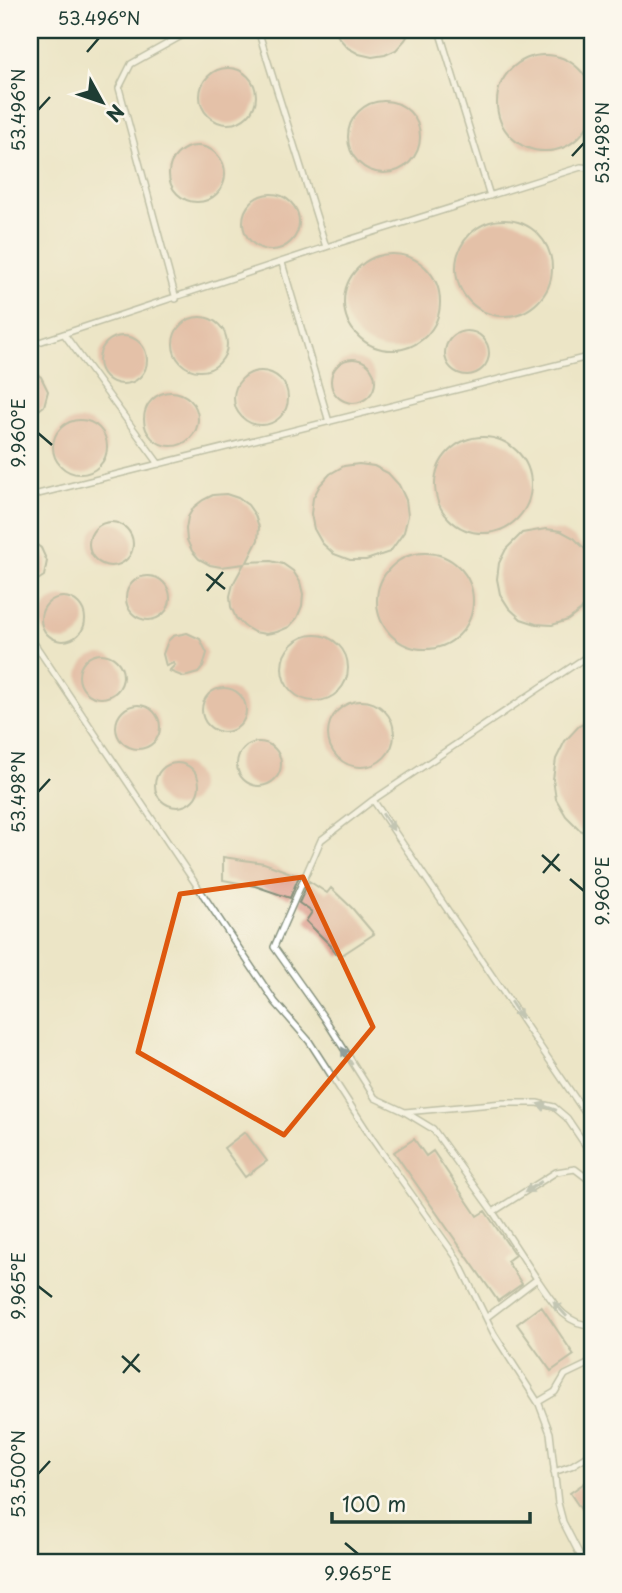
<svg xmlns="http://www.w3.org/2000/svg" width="622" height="1593" viewBox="0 0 622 1593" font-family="'Playpen Sans',sans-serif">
<rect width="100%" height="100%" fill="#fbf7ec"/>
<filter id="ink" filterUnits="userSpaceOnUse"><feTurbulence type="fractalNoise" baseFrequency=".0143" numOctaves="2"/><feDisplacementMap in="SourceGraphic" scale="14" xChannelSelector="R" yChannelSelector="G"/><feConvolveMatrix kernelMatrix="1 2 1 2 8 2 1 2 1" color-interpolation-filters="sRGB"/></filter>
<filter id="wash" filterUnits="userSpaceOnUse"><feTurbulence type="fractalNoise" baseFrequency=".00686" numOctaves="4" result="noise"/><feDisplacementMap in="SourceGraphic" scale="28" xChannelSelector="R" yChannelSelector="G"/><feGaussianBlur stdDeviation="1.57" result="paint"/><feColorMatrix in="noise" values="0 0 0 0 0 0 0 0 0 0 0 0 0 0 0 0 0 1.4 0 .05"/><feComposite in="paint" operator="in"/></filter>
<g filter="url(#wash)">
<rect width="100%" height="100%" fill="#ece5c6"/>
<g id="blocks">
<path fill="#da9484" d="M 335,30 L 411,30 L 405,40 L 396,50 L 385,55 L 372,57 L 359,54 L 348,48 L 339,38 Z
M497 103a48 48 0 1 1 96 0a48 48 0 1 1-96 0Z
M200 96a28 28 0 1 1 56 0a28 28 0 1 1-56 0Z
M348 137a36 36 0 1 1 72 0a36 36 0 1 1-72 0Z
M169 174a28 28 0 1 1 56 0a28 28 0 1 1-56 0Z
M243 222a28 28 0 1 1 56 0a28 28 0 1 1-56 0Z
M456 268a48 48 0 1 1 96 0a48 48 0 1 1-96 0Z
M344 302a48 48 0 1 1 96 0a48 48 0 1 1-96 0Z
M173 344a27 27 0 1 1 54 0a27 27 0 1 1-54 0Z
M445 353a22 22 0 1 1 44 0a22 22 0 1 1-44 0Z
M99 360a24 24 0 1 1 48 0a24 24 0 1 1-48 0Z
M331 381a22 22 0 1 1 44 0a22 22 0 1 1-44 0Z
M 30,369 L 41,377 L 48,391 L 44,406 L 30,417 Z
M234 398a27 27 0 1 1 54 0a27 27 0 1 1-54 0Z
M144 419a27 27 0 1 1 54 0a27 27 0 1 1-54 0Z
M53 447a27 27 0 1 1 54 0a27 27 0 1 1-54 0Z
M435 485a48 48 0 1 1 96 0a48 48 0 1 1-96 0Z
M 359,464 L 374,466 L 388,473 L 399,485 L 406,500 L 408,516 L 404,532 L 390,552 L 366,560 L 350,560 L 334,554 L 322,543 L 314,529 L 311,514 L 313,498 L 320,485 L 330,474 L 344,466 Z
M 226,494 L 238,498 L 248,505 L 255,515 L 259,527 L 258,540 L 247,562 L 271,561 L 283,564 L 293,571 L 300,582 L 303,594 L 302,606 L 297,618 L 289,627 L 277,632 L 266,634 L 254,632 L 244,626 L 236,618 L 231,607 L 230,596 L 233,584 L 244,564 L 221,567 L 210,565 L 199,559 L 192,551 L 187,540 L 186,529 L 188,517 L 194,507 L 203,500 L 213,495 Z
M89 544a22 22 0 1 1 44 0a22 22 0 1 1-44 0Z
M 546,529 L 561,531 L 574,538 L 586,550 L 592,564 L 590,596 L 581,610 L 568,620 L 552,625 L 536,624 L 521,619 L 509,608 L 500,594 L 497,579 L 499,563 L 506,549 L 522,533 Z
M 30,540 L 41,548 L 47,561 L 44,576 L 30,585 Z
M377 601a48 48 0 1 1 96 0a48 48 0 1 1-96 0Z
M126 598a22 22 0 1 1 44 0a22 22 0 1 1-44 0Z
M41 619a22 22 0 1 1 44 0a22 22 0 1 1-44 0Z
M 187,633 L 200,639 L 207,653 L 203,667 L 198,673 L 184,677 L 169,671 L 175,665 L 173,663 L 166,666 L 163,654 L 168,641 L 173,636 Z
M282 668a33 33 0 1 1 66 0a33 33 0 1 1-66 0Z
M79 676a22 22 0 1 1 44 0a22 22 0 1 1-44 0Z
M202 710a22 22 0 1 1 44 0a22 22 0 1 1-44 0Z
M328 734a33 33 0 1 1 66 0a33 33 0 1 1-66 0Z
M116 727a22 22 0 1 1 44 0a22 22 0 1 1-44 0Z
M 592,720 L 592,836 L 580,830 L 566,816 L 556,799 L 553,779 L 556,759 L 565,741 L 579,726 Z
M237 764a22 22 0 1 1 44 0a22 22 0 1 1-44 0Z
M155 785a22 22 0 1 1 44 0a22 22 0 1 1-44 0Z
M 223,857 L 264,863 L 299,876 L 290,898 L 255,886 L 223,880 Z
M 309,881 L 327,893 L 331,888 L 352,908 L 374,934 L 339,957 L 331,946 L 306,921 L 312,912 L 299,903 Z
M 245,1132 L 267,1161 L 245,1177 L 224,1148 Z
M 414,1139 L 426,1156 L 433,1151 L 477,1216 L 485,1211 L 515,1255 L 507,1261 L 522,1284 L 498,1301 L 394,1152 Z
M 541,1306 L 574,1355 L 551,1371 L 517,1324 Z
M 592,1478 L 592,1526 L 570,1493 Z"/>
</g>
</g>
<g filter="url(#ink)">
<use href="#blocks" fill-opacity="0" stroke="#86917d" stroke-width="2"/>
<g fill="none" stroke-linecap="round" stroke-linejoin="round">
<defs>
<path id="lane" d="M 258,30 L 326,247
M 439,30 L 490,196
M 282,263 L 329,422
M 176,299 L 119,88 L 131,64 L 192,30
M 64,334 L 159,464
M 30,345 L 326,247 L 581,167 L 592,168
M 30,496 L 592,356
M 30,637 L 275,1002 L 309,1041 L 373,1140 L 456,1257 L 494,1334 L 539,1404 L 550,1433 L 558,1503 L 563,1522 L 584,1563
M 373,800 L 592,653
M 405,1112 L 433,1129 L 493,1212
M 592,1123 L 373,800 L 321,840 L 274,947 L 325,1019 L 375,1098 L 405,1112 L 503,1103 L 537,1103 L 554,1107 L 567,1118 L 592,1155
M 537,1279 C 552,1300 564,1325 592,1325
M 487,1317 L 537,1279 L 493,1212 L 556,1172 L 575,1169 L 592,1182
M 538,1402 L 555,1392 L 565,1375 L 592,1362
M 554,1472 L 571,1466 L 592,1453"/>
</defs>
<use href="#lane" stroke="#86917d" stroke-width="8"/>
<use href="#lane" stroke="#fff" stroke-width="5"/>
</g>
<defs><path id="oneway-solid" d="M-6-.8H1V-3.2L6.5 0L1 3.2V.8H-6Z" transform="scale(1.75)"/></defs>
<g fill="#8f9e9a">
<use href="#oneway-solid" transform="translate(388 822) rotate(56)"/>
<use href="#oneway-solid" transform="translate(516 1010) rotate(56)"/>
<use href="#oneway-solid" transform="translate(347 1056) rotate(-121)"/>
<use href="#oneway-solid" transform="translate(547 1107) rotate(-161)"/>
<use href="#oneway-solid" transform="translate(533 1187) rotate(147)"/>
<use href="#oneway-solid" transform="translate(560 1309) rotate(-132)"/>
</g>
</g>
<path d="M0 0H622V1593H0ZM 303,877 L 373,1027 L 284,1135 L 138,1052 L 180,894 Z" fill="#ece5c6" fill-opacity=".55" fill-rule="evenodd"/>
<path fill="none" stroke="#de580e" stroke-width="5" stroke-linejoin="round" d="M 303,877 L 373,1027 L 284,1135 L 138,1052 L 180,894 Z"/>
<path fill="none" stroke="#1f3d34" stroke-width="2.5" d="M 87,52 L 99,38M 38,110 L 50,97M 572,156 L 584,143M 38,433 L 52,445M 206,574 L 225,589M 207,591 L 223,572M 38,792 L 50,779M 542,855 L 560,871M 543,873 L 559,854M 570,879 L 584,891M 38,1286 L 52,1297M 122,1356 L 140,1372M 123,1373 L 139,1354M 38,1474 L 50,1461M 345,1543 L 358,1554"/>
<rect width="622" height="1593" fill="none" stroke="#fbf7ec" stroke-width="77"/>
<g transform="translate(102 102) rotate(130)" stroke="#fbf7ec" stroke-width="5" paint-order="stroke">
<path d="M0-5L12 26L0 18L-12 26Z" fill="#1f3d34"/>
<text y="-10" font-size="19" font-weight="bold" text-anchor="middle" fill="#1f3d34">N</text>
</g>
<path d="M332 1512v10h198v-10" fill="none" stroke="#1f3d34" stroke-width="3.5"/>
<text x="342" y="1512" font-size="21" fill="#1f3d34" stroke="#fbf7ec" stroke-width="5" paint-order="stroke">100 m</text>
<rect x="38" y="38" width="546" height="1516" fill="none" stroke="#1f3d34" stroke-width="2.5"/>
<g font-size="18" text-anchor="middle" fill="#1f3d34">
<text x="99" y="25">53.496°N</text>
<text transform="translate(19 110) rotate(-90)" y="6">53.496°N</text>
<text transform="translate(603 143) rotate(-90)" y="6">53.498°N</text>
<text transform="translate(19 433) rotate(-90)" y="6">9.960°E</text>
<text transform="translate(19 792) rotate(-90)" y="6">53.498°N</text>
<text transform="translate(603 891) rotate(-90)" y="6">9.960°E</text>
<text transform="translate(19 1286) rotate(-90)" y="6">9.965°E</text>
<text transform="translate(19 1474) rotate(-90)" y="6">53.500°N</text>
<text x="358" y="1580">9.965°E</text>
</g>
</svg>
